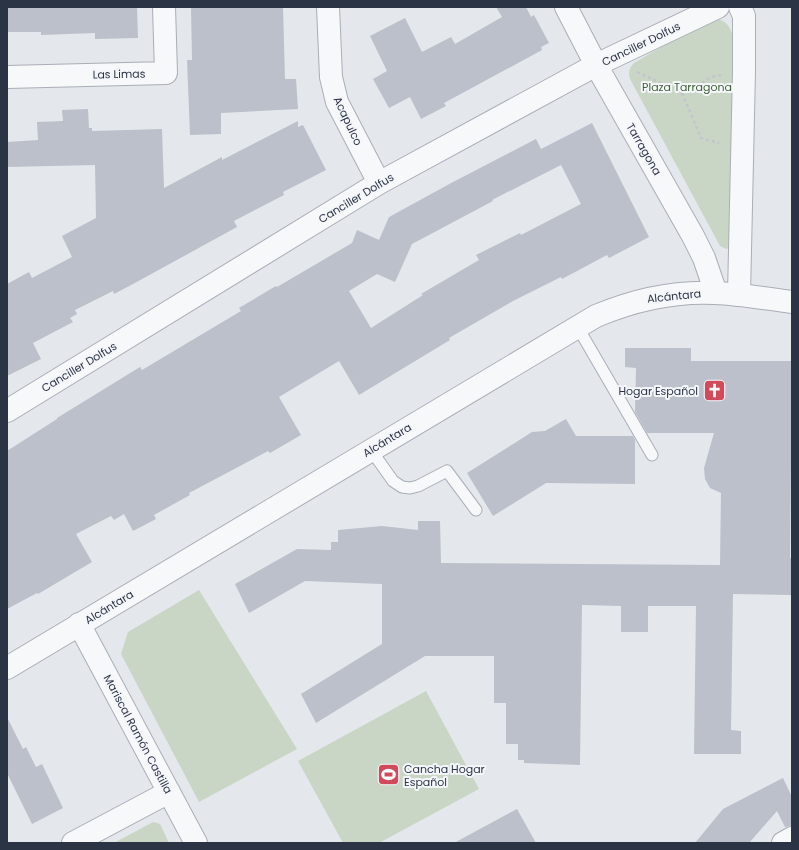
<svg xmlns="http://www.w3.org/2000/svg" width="799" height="850" viewBox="0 0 799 850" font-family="Poppins,sans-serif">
<rect width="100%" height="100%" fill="#e4e7ec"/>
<path fill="#c9d6c5" d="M 718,19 C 730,23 731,30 734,41 L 730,248 L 726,249 L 720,246 L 630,79 C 628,72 629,68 634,63 L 705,21 Z
M 199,590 L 297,749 L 199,802 L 121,654 L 128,632 Z
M 426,691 L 479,789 L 379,843 L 343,843 L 298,761 Z
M 153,822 L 160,824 L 169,843 L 114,843 Z"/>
<path fill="#bbc0ca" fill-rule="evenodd" d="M 7,7 L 137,7 L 138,38 L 95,39 L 95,33 L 41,35 L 41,32 L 7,32 Z
M 191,7 L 283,7 L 285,79 L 296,79 L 298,109 L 221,113 L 221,134 L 190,135 L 187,60 L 192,60 Z
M 496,7 L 526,7 L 531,17 L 534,15 L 549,43 L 541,47 L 542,50 L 444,103 L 446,106 L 421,119 L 410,97 L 389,108 L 373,79 L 387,71 L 370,36 L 405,18 L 422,52 L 451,37 L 455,44 L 502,17 Z
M 88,109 L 89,128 L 92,128 L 92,131 L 162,129 L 164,188 L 222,157 L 222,160 L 298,121 L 298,127 L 303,125 L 326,170 L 283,192 L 284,195 L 234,221 L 237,227 L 133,284 L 114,294 L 113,291 L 75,310 L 77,314 L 70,318 L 73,322 L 33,343 L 41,359 L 7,376 L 7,284 L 29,272 L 32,278 L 72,257 L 62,236 L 96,218 L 95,165 L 7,167 L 7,142 L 38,140 L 37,122 L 63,121 L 62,110 Z
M 592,123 L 649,237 L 609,258 L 607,255 L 562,279 L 561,277 L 513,301 L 449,338 L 450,340 L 359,395 L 339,361 L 279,397 L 301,435 L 270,453 L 268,451 L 189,493 L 190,495 L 154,515 L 156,519 L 133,531 L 124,514 L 114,520 L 111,516 L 76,534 L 92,562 L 38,594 L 37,593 L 7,609 L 7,451 L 57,419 L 57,418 L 140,367 L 142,370 L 241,311 L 239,308 L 276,286 L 277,287 L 352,243 L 357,230 L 379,240 L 389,217 L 453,182 L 536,139 L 541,149 ZM 561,165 L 581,204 L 521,235 L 520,233 L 476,255 L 479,260 L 421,294 L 423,295 L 371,328 L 349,291 L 377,274 L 395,282 L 412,244 L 493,201 L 492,200 Z
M 625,348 L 691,348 L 691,361 L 792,361 L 790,558 L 792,558 L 792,595 L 733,594 L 731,730 L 741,731 L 741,754 L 694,754 L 696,606 L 648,606 L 648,632 L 621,632 L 621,606 L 582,605 L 580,765 L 524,763 L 524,760 L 518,760 L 518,744 L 506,744 L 506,703 L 494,703 L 494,656 L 425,656 L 316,723 L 301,694 L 382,644 L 382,584 L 305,581 L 249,613 L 235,584 L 297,549 L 331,550 L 331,542 L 338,542 L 338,530 L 382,526 L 418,530 L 418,521 L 440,521 L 441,563 L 720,565 L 721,493 L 710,488 L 705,479 L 704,468 L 714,433 L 647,433 L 635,412 L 636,368 L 625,367 Z
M 566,419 L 576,436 L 633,436 L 635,440 L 635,484 L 546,483 L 493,516 L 467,473 L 532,432 L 545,431 Z
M 7,717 L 23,749 L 26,747 L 36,767 L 42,764 L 63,808 L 32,824 L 7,773 Z
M 783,778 L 792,797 L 792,826 L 785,827 L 777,811 L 749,843 L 695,843 L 723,809 Z
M 517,809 L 536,843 L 454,843 Z"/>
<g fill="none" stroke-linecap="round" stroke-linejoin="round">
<defs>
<path id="service" d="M 577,326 L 652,455
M 371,450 L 393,481 L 402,487 L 410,488 L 418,486 L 447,471 L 476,510"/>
<path id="minor" d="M 328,7 L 331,77 L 337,102 L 379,183
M 566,7 L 596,65 L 693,236 L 704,258 L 716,293
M 7,77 L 166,73 L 164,7
M 739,295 L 744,71 L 744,16 L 740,7
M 7,411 L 379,183 L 596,65 L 718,7
M 79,624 L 196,843
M 73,843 L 169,792
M 783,843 L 792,838"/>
<path id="tertiary" d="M 7,668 L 596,316 C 634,300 674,291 715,293 C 741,294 767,299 792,302"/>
</defs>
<use href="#service" stroke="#a9aeb7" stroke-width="13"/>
<use href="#minor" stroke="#a9aeb7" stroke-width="24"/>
<use href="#tertiary" stroke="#a9aeb7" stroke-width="24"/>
<path stroke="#c2c5cb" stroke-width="2.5" stroke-dasharray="3 3" stroke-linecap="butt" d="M 637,72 L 682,93 L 712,77 L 721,75
M 682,93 L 701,138 L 719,143"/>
<use href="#service" stroke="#f7f8fa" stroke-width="11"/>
<use href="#minor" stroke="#f7f8fa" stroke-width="22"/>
<use href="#tertiary" stroke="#f7f8fa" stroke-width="22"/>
</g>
<defs>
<symbol id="church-square" viewBox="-11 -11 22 22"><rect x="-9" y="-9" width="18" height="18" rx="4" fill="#d1495b" stroke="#f4f6f9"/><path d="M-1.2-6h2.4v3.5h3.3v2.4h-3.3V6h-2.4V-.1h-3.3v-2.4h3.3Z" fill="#fff"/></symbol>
<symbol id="stadium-square" viewBox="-11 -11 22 22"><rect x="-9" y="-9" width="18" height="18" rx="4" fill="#d1495b" stroke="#f4f6f9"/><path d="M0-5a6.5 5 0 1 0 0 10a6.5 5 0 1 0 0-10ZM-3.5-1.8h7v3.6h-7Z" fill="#fff"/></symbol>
</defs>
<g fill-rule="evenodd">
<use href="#church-square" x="702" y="378" width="25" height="25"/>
<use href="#stadium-square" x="376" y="762" width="25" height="25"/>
</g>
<g text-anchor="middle" stroke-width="4" stroke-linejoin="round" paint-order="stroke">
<g font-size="11" fill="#2b3445" stroke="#f4f6f9">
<text transform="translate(641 44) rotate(-26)" y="4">Canciller Dolfus</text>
<text transform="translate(119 74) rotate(-1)" y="4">Las Limas</text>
<text transform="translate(348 121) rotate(65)" y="4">Acapulco</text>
<text transform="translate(644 149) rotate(60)" y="4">Tarragona</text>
<text transform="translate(356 198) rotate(-31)" y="4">Canciller Dolfus</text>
<text transform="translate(674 296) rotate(-6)" y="4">Alcántara</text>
<text transform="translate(79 367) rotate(-31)" y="4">Canciller Dolfus</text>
<text transform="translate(387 440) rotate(-31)" y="4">Alcántara</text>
<text transform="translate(109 607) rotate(-31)" y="4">Alcántara</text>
<text transform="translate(138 734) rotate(62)" y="4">Mariscal Ramón Castilla</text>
</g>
<g font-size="11" fill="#3f6138" stroke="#f4f6f9">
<text x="687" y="91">Plaza Tarragona</text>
</g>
<g font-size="11" fill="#2b3445" stroke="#f4f6f9" text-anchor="end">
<text x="698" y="395">Hogar Español</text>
<text x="404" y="773" text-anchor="start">Cancha Hogar<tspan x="404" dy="13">Español</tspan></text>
</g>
</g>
<rect width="799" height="850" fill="none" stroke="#2b3445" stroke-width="16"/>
</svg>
